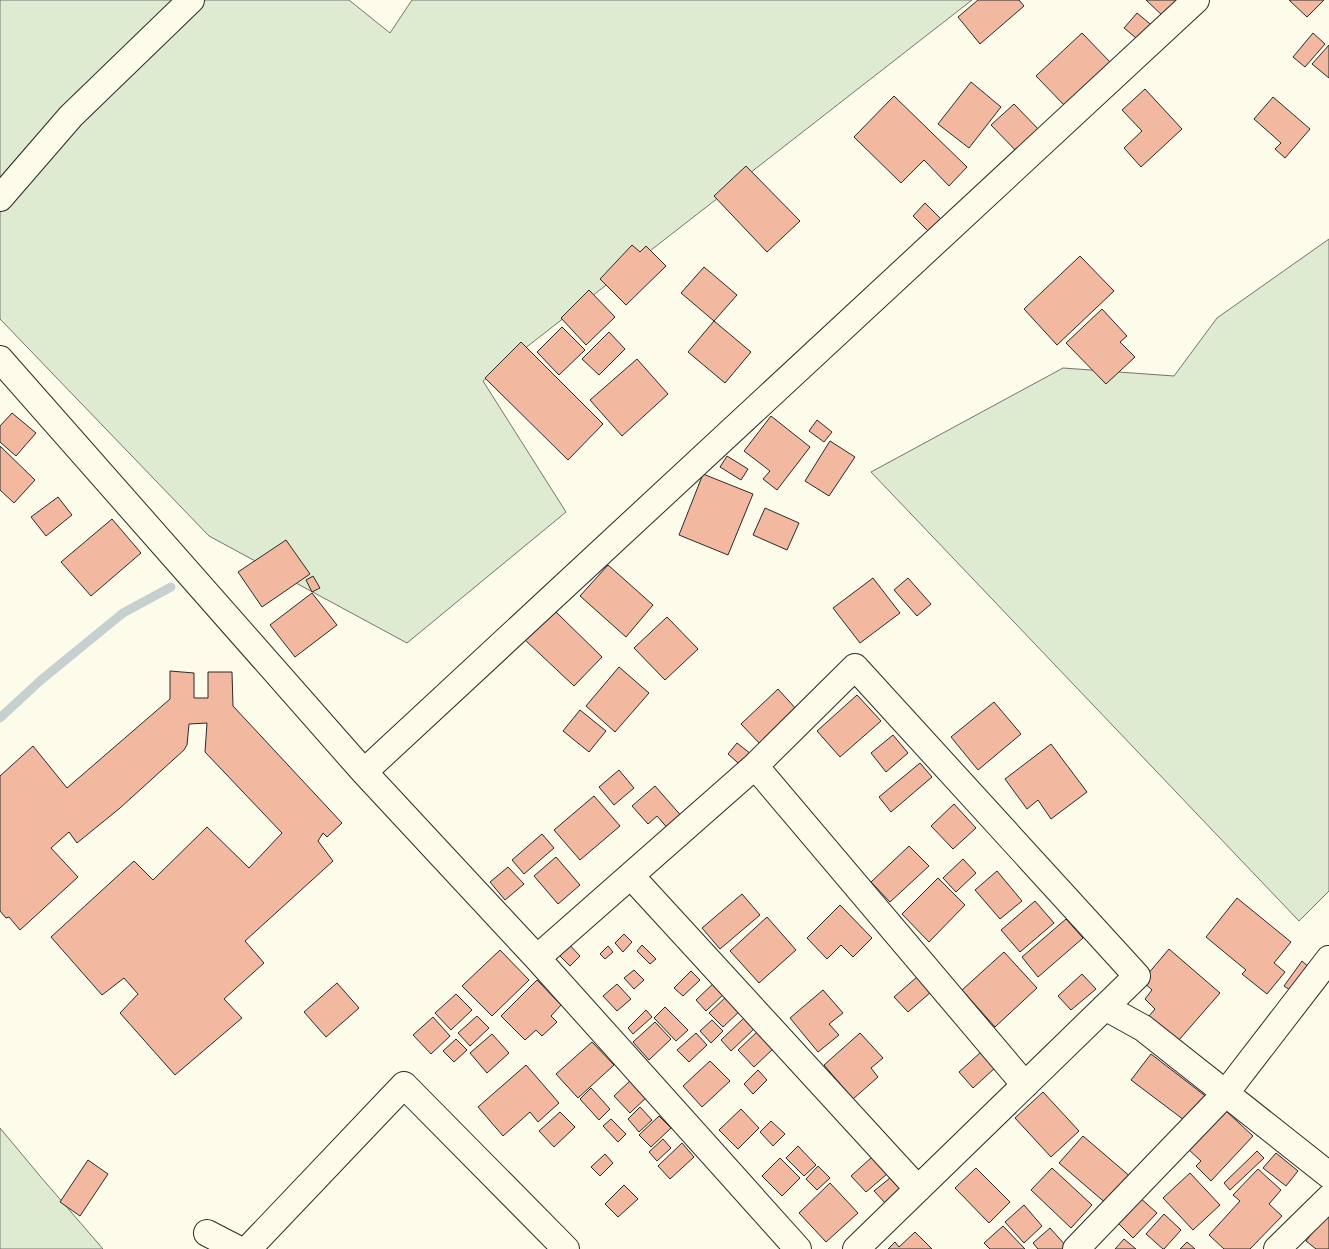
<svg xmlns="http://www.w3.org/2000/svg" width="1329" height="1249" viewBox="0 0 1329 1249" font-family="'Open Sans',sans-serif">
<rect width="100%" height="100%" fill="#fdfbea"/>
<path fill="#deebd1" stroke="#74746e" d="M 0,0 L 349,0 L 390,33 L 412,0 L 972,0 L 483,381 L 566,512 L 407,643 L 209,536 L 0,319 Z
M 1329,239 L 1329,891 L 1299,921 L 871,472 L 1063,368 L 1174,376 L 1217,318 Z
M 0,1128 L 40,1176 L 103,1249 L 0,1249 Z"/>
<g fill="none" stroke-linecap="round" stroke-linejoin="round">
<path stroke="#c7d0d0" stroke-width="9" d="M 0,718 L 41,680 L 123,613 L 171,587"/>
</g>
<path fill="#f2b8a0" stroke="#2b2b2b" d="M 978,0 L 1019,0 L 1024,6 L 980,44 L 958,17 Z
M 1146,0 L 1185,0 L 1166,19 Z
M 1289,0 L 1324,0 L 1307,17 Z
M 1137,13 L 1155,28 L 1142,43 L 1124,28 Z
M 1082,33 L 1112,64 L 1066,107 L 1036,76 Z
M 1313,33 L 1325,44 L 1305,67 L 1293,57 Z
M 1329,45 L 1329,78 L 1312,64 Z
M 971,82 L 1001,107 L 969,148 L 938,124 Z
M 1145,89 L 1182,129 L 1141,167 L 1124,148 L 1142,131 L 1122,110 Z
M 894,96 L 967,167 L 949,186 L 924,160 L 901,183 L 854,137 Z
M 1273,97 L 1310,129 L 1285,158 L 1275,149 L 1281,143 L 1254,119 Z
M 1014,104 L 1042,133 L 1019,154 L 991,125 Z
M 746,166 L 800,221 L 767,252 L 714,196 Z
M 925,203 L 941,219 L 928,231 L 913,216 Z
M 632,245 L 640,252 L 646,246 L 666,266 L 626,305 L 600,279 Z
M 1080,256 L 1114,291 L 1057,345 L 1024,309 Z
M 704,267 L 737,295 L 714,321 L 681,293 Z
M 589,290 L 615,317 L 586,345 L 561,318 Z
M 1102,309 L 1127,336 L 1120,342 L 1135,357 L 1106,384 L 1066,343 Z
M 714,321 L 751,352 L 725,383 L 688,352 Z
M 562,327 L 585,350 L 559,375 L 537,352 Z
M 609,332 L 625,349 L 599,375 L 582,359 Z
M 521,342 L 603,424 L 568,460 L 485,378 Z
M 637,359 L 668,394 L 622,436 L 590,400 Z
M 12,413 L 36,433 L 16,456 L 0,442 L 0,426 Z
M 771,416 L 810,447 L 777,490 L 763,479 L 770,471 L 744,451 Z
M 817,420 L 832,432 L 824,442 L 809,431 Z
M 830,441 L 855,457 L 829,496 L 805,481 Z
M 0,446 L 35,480 L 14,503 L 0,490 Z
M 727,456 L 748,469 L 741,480 L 720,467 Z
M 703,474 L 753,494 L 728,555 L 679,535 Z
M 58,497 L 72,515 L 46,536 L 31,517 Z
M 765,508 L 799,523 L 787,550 L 753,535 Z
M 112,519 L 141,553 L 91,596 L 61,562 Z
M 286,540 L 310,574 L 262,607 L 238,572 Z
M 608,565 L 653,605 L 626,637 L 580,596 Z
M 313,576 L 320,588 L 312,592 L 306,580 Z
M 873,578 L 900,613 L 860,643 L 833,608 Z
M 908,578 L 931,604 L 917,616 L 894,590 Z
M 312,593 L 337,625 L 295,657 L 270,625 Z
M 553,609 L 602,657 L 574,686 L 524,639 Z
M 667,617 L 698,649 L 665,680 L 634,648 Z
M 619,667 L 649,693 L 615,732 L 586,706 Z
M 170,671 L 194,673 L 194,698 L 208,698 L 208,672 L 232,672 L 233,706 L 342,823 L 327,837 L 323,833 L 318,841 L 333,861 L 245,941 L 264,963 L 224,999 L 242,1018 L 175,1075 L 120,1013 L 138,994 L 124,978 L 102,995 L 51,937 L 134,861 L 153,880 L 207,827 L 249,868 L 282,833 L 205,752 L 207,723 L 189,724 L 187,745 L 184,750 L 120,808 L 77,843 L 69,832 L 51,848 L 78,877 L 20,930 L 9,917 L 6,918 L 0,911 L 0,776 L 33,746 L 67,788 L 170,699 Z
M 778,689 L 797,710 L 761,745 L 741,724 Z
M 857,695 L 881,721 L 840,757 L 817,731 Z
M 994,702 L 1021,734 L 978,770 L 951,737 Z
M 580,710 L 606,731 L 589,752 L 563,731 Z
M 893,735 L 908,753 L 886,772 L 871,753 Z
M 737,743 L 756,758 L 746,770 L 728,754 Z
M 1051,744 L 1087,792 L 1051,819 L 1038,800 L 1027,809 L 1005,779 Z
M 920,763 L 932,777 L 891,812 L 879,797 Z
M 619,770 L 634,788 L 614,805 L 599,787 Z
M 655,786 L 684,819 L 670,831 L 657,816 L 648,824 L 632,806 Z
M 594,796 L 620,826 L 580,860 L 554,830 Z
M 954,804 L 976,828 L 953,849 L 931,826 Z
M 542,834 L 554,848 L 524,874 L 512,860 Z
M 909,846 L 929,866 L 890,902 L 871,882 Z
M 556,857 L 580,885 L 558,904 L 534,876 Z
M 963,859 L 976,873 L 956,892 L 943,878 Z
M 508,867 L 524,884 L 505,900 L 490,882 Z
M 997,871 L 1022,901 L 1000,919 L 975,890 Z
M 938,878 L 965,905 L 929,942 L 902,914 Z
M 742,894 L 760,915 L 720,949 L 702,928 Z
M 1237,898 L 1291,942 L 1274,963 L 1285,972 L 1267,994 L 1242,974 L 1246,970 L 1206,937 Z
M 1035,901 L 1054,923 L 1020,952 L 1001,930 Z
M 840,905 L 872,938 L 853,957 L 841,945 L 827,959 L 807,938 Z
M 767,917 L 796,950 L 759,983 L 730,951 Z
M 1066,919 L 1083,938 L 1038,977 L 1022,957 Z
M 624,934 L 632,942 L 623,952 L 615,943 Z
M 566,941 L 580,956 L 570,966 L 555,951 Z
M 642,945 L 656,959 L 650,964 L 637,951 Z
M 608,946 L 613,952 L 605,959 L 600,954 Z
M 1169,949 L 1220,993 L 1178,1041 L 1149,1016 L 1155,1009 L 1145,999 L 1152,990 L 1142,981 Z
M 500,950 L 529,980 L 492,1016 L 462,986 Z
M 1004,952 L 1037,988 L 995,1027 L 962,990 Z
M 1302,961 L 1311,969 L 1293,992 L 1284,986 Z
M 634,970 L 644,980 L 634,989 L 624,978 Z
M 691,971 L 700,980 L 683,996 L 674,988 Z
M 1082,974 L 1096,989 L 1071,1010 L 1058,996 Z
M 917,977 L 931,992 L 908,1012 L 894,997 Z
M 537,980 L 561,1005 L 551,1016 L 557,1022 L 542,1036 L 536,1030 L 525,1040 L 501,1016 Z
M 716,981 L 726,992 L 706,1011 L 696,1000 Z
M 337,983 L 359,1008 L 326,1037 L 304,1012 Z
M 617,984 L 631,999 L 617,1011 L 603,996 Z
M 823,990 L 843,1013 L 829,1024 L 839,1035 L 818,1052 L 790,1018 Z
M 456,994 L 472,1010 L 451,1030 L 435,1013 Z
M 728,995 L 742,1009 L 723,1027 L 709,1013 Z
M 665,1007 L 688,1030 L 676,1041 L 654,1018 Z
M 646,1010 L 652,1017 L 633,1034 L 628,1028 Z
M 477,1016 L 489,1028 L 470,1046 L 458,1033 Z
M 433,1017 L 450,1036 L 431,1054 L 413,1035 Z
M 745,1017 L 756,1027 L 731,1051 L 721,1040 Z
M 712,1020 L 723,1031 L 711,1043 L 700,1031 Z
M 655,1022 L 671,1039 L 649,1060 L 633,1042 Z
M 758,1031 L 774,1048 L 754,1067 L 738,1050 Z
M 696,1033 L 707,1045 L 689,1062 L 677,1050 Z
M 860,1033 L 883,1058 L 871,1068 L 878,1077 L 853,1099 L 824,1065 Z
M 492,1034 L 509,1053 L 487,1073 L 470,1053 Z
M 456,1039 L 467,1050 L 454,1062 L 443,1051 Z
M 592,1042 L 614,1065 L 578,1098 L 556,1074 Z
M 981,1052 L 995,1068 L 973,1088 L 959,1072 Z
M 1151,1054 L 1208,1098 L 1188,1123 L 1131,1080 Z
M 710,1061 L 730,1081 L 702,1107 L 683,1086 Z
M 526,1065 L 559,1103 L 538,1122 L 530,1112 L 503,1136 L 478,1107 Z
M 758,1070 L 767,1080 L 753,1094 L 744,1084 Z
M 632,1079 L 648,1096 L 630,1113 L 614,1096 Z
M 591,1088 L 610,1109 L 599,1120 L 580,1099 Z
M 1043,1092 L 1079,1131 L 1051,1157 L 1015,1118 Z
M 640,1107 L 652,1120 L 639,1132 L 628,1119 Z
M 741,1109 L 759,1128 L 738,1149 L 719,1130 Z
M 1225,1110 L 1253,1136 L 1211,1181 L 1196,1166 L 1201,1161 L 1188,1149 Z
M 560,1112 L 575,1127 L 554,1147 L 539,1131 Z
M 659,1116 L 671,1128 L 651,1147 L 639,1135 Z
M 611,1119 L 626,1134 L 618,1142 L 603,1126 Z
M 771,1121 L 785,1134 L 773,1146 L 760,1132 Z
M 1083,1136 L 1132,1178 L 1108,1205 L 1059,1163 Z
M 663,1139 L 671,1148 L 657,1161 L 649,1152 Z
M 682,1143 L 694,1157 L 670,1179 L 658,1166 Z
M 798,1146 L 816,1165 L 804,1176 L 786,1158 Z
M 1257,1151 L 1264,1158 L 1230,1190 L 1224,1183 Z
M 1276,1153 L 1298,1171 L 1286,1186 L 1263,1168 Z
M 605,1154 L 613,1163 L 600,1176 L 591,1167 Z
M 872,1157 L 887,1174 L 866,1192 L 851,1176 Z
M 780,1158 L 800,1178 L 782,1196 L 762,1176 Z
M 88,1160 L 108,1174 L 80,1216 L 60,1202 Z
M 818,1166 L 830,1178 L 817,1190 L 806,1179 Z
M 976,1168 L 1010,1202 L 989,1223 L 955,1188 Z
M 1052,1168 L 1092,1205 L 1071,1228 L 1031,1190 Z
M 1258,1169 L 1281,1190 L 1269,1204 L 1282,1216 L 1250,1249 L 1224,1249 L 1209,1235 L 1240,1201 L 1233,1195 Z
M 1190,1173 L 1220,1205 L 1193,1230 L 1163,1198 Z
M 890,1178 L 902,1191 L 887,1205 L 874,1191 Z
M 830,1183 L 858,1213 L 826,1242 L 799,1213 Z
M 624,1185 L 638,1199 L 618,1217 L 605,1204 Z
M 1138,1196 L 1157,1213 L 1133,1238 L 1115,1220 Z
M 1024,1205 L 1042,1226 L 1024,1243 L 1005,1222 Z
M 1329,1211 L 1329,1249 L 1316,1249 L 1306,1241 Z
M 1164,1214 L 1181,1230 L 1164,1249 L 1163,1249 L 1146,1234 Z
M 1003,1226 L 1025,1249 L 990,1249 L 984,1243 Z
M 1050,1228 L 1066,1246 L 1063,1249 L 1038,1249 L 1033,1243 Z
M 915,1232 L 932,1249 L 888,1249 L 895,1242 L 899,1247 Z
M 1124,1239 L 1136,1249 L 1115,1249 Z
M 1187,1242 L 1195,1249 L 1180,1249 Z"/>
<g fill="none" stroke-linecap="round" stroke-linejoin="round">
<defs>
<path id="street" d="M 0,198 L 71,116 L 191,0
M 0,359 L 364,772 L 537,958 L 798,1249
M 755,766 L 1025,1085
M 364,772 L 1196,0
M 631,876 L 918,1189
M 537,958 L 755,766 L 855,667 L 1137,976 L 856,1249
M 1105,1007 L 1143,1028 L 1329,1175
M 207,1233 L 238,1249
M 248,1249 L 404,1085 L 566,1249
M 1076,1249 L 1225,1094 L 1329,959
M 1277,1249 L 1329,1198"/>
</defs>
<use href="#street" stroke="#2b2b2b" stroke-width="28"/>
<use href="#street" stroke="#fdfbea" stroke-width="26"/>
</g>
</svg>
